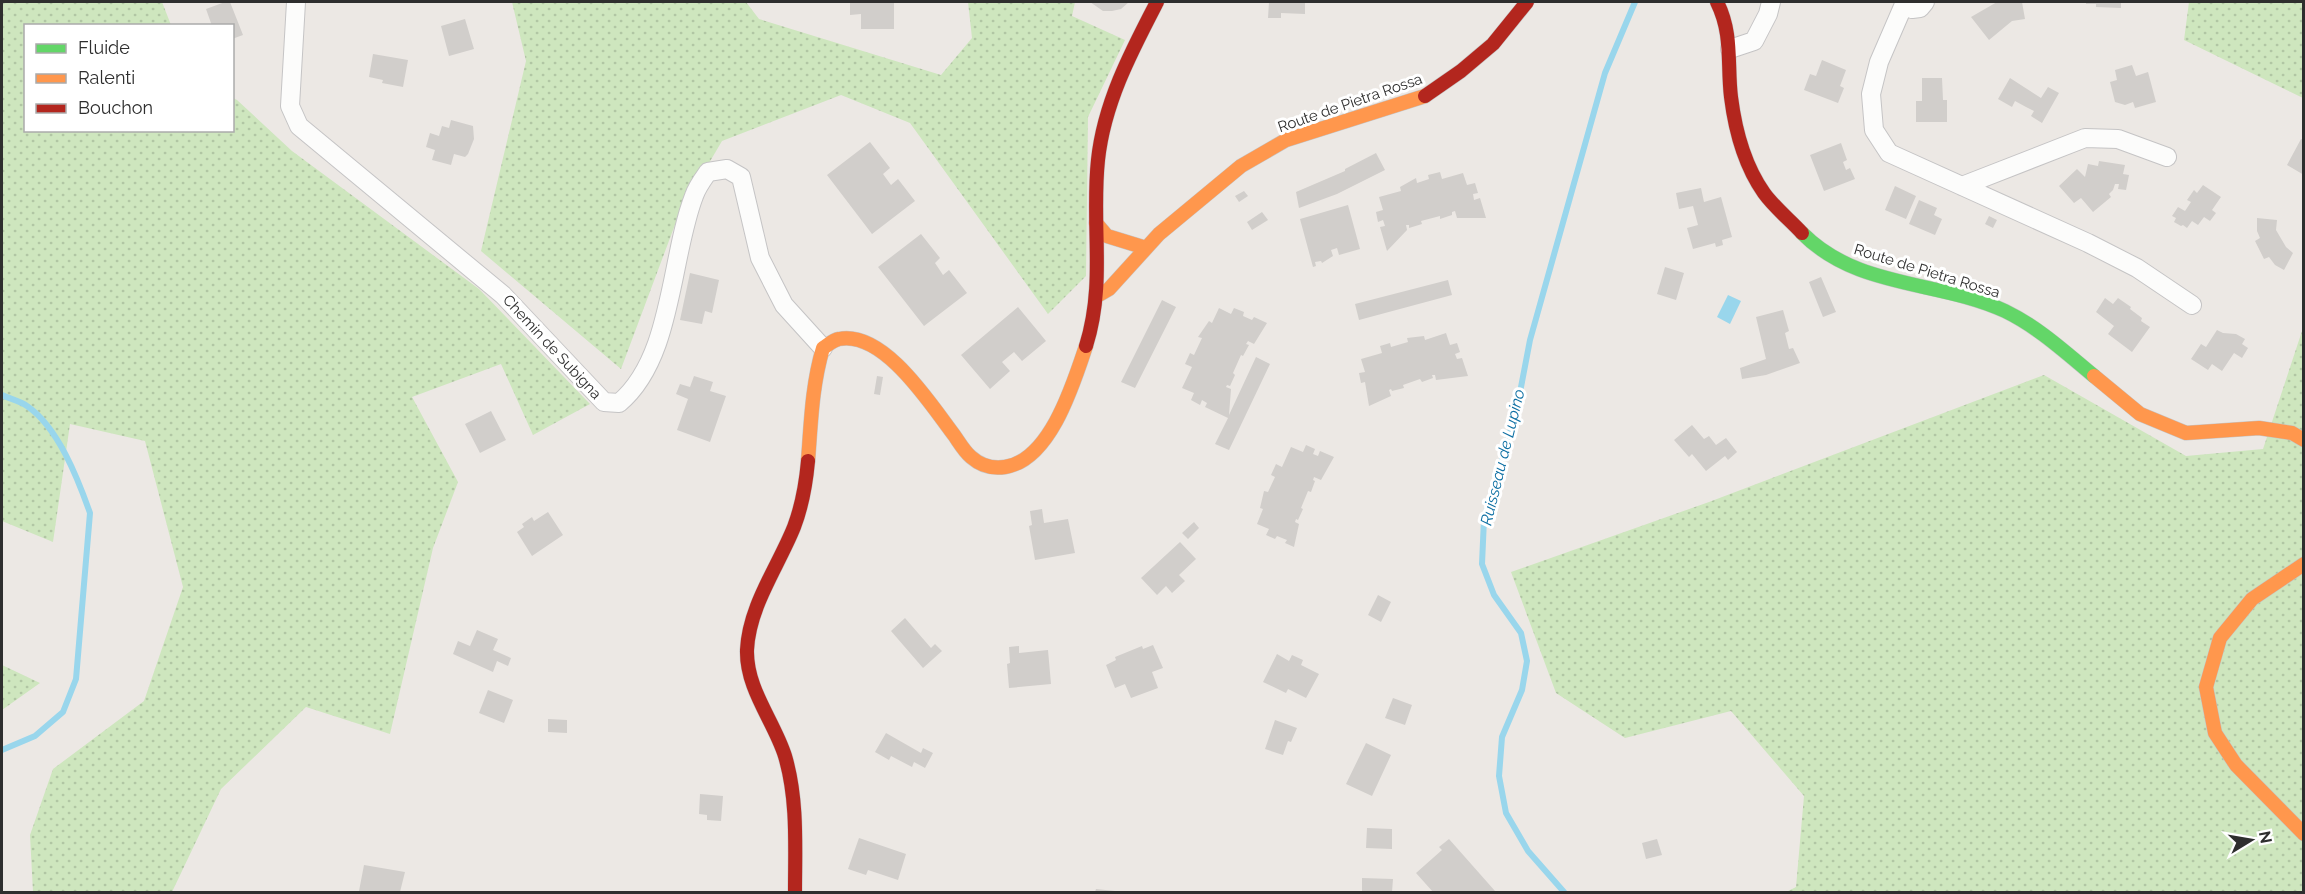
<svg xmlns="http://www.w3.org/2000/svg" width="2305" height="894" viewBox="0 0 2305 894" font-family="Raleway,sans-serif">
<defs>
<pattern id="grass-dots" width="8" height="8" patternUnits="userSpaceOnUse" patternTransform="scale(1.5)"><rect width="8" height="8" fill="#cee6be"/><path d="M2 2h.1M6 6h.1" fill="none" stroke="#b1c6a4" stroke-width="1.8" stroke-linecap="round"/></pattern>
</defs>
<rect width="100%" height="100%" fill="#ece8e4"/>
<path fill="url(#grass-dots)" d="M 2,2 L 162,2 L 171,25 L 26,26 L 26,130 L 232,130 L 233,98 L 237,100 L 292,151 L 479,289 L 590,404 L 533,435 L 501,364 L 412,397 L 458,482 L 433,548 L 390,734 L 306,707 L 221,789 L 172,892 L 33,892 L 30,835 L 53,769 L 144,701 L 183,587 L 145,441 L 70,424 L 53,542 L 2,521 Z
M 512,2 L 746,2 L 759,19 L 941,75 L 972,38 L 968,2 L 1075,2 L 1072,16 L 1125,40 L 1088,117 L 1086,276 L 1048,314 L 910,123 L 841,95 L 722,141 L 679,214 L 621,369 L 481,251 L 526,61 Z
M 2189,2 L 2303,2 L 2303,98 L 2184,40 Z
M 2303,328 L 2303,892 L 1786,892 L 1796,887 L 1804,796 L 1731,711 L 1625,738 L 1556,693 L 1511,572 L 1709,502 L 2044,375 L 2186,456 L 2263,449 Z
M 2,665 L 40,683 L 2,710 Z"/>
<path fill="#99d6ec" d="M 1728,295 L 1741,301 L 1730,324 L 1717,317 Z"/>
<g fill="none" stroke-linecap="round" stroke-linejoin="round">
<path stroke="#99d6ec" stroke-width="6" d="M 2,395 C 10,399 20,401 27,406 C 58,427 78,479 90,513 L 76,679 L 63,712 L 35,736 L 2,750
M 1564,892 L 1528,851 L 1506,813 L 1499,776 L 1502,737 L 1522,690 L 1527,661 L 1521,633 L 1494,595 L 1482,564 L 1484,519 L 1517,408 L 1530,340 L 1605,73 L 1635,2"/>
</g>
<path fill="#d1cecb" d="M 225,2 L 230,2 L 243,35 L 232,39 L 232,26 L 212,26 L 206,9 Z
M 850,2 L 894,2 L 894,29 L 861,29 L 861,14 L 850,15 Z
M 1090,2 L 1129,2 L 1121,9 L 1112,11 L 1103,11 Z
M 1269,2 L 1305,2 L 1305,14 L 1281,13 L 1281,18 L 1268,18 Z
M 1997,2 L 2022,2 L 2025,19 L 2012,21 L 1989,40 L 1971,17 Z
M 2086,2 L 2121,2 L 2121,8 L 2096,7 L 2096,4 L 2086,4 Z
M 465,19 L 474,49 L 449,56 L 441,26 Z
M 373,54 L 408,60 L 403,87 L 382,83 L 383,80 L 369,77 Z
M 1822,60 L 1846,70 L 1840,86 L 1844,88 L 1838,103 L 1804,90 L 1810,74 L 1816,76 Z
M 2132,65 L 2136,76 L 2148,72 L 2156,102 L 2135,108 L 2133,102 L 2125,105 L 2115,102 L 2110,82 L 2117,80 L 2115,70 Z
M 1922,78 L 1942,78 L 1943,100 L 1947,100 L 1947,122 L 1916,122 L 1916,101 L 1922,101 Z
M 2010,78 L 2041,98 L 2048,87 L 2059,93 L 2042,123 L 2031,116 L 2034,111 L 2026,107 L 2015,101 L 2012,107 L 1998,99 Z
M 451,120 L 473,126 L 474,139 L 468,154 L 465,157 L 454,154 L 451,165 L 432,160 L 435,150 L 426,147 L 430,133 L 439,136 L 442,126 L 449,128 Z
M 2301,139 L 2304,140 L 2304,175 L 2287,165 Z
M 870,142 L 890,168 L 883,174 L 891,185 L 898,179 L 915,201 L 872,234 L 827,175 Z
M 1841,143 L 1847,160 L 1843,162 L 1846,170 L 1850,168 L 1855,179 L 1824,191 L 1810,155 Z
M 1376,153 L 1385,170 L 1337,194 L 1299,208 L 1296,192 L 1345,171 L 1345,169 Z
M 2099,161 L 2125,165 L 2123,174 L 2129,175 L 2126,190 L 2118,189 L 2119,184 L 2115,184 L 2113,190 L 2109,194 L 2111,197 L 2093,212 L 2081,198 L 2074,203 L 2059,186 L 2077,169 L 2085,177 L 2088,164 L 2098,166 Z
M 1440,172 L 1442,179 L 1463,173 L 1467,185 L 1475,183 L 1478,193 L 1473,194 L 1474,200 L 1480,198 L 1486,218 L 1457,218 L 1455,211 L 1452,212 L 1452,215 L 1440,219 L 1440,216 L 1421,221 L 1422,224 L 1409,228 L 1409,225 L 1406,225 L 1407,230 L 1387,251 L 1380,227 L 1385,226 L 1383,220 L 1378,222 L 1376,212 L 1383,210 L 1379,197 L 1401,191 L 1400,187 L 1416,178 L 1417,183 L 1429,179 L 1428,175 Z
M 2203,185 L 2221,197 L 2212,210 L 2216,213 L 2210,221 L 2204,217 L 2198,225 L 2192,221 L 2187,228 L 2183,225 L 2181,226 L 2174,222 L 2176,218 L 2172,216 L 2178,207 L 2185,211 L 2191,202 L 2187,200 L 2194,190 L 2197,193 Z
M 1895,186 L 1916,196 L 1906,219 L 1885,210 Z
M 1701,188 L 1704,202 L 1721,197 L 1732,237 L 1722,240 L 1723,245 L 1716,247 L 1715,243 L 1693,249 L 1687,228 L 1698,225 L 1693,206 L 1679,209 L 1676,193 Z
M 1244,191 L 1248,196 L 1239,202 L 1235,196 Z
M 1919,200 L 1937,208 L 1934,215 L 1942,219 L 1935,235 L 1909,224 Z
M 1348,205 L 1360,249 L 1339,255 L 1337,248 L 1331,250 L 1333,256 L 1322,263 L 1321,261 L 1315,262 L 1316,266 L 1313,267 L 1300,219 Z
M 1262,212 L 1268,220 L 1252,230 L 1247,222 Z
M 1989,216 L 1997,220 L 1993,228 L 1985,224 Z
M 2257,218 L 2277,220 L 2276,230 L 2286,247 L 2293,253 L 2284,270 L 2275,265 L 2269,257 L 2264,259 L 2255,241 L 2260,238 L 2257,231 Z
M 921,234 L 940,258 L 935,263 L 943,275 L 949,270 L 967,293 L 924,326 L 878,267 Z
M 1665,267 L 1684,273 L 1676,300 L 1657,294 Z
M 690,273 L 719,280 L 712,313 L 705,311 L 702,324 L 680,320 Z
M 1821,277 L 1836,312 L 1823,317 L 1809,282 Z
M 1448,280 L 1452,295 L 1359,320 L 1355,304 Z
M 2105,298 L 2113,304 L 2118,298 L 2131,307 L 2130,309 L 2142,318 L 2141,321 L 2150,327 L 2132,352 L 2108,334 L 2114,326 L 2096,312 Z
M 1162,300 L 1176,307 L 1135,388 L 1121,382 Z
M 1018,307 L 1046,341 L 1022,361 L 1014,352 L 1002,362 L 1010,371 L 990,389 L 961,355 Z
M 1219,308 L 1231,314 L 1234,308 L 1244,312 L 1243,316 L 1252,320 L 1254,317 L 1267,323 L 1254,344 L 1248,341 L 1246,344 L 1249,345 L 1243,356 L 1241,355 L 1233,373 L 1235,375 L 1230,386 L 1227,385 L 1226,387 L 1231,389 L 1229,415 L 1256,357 L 1270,364 L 1229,450 L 1215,444 L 1228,418 L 1205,407 L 1207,403 L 1202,400 L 1200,405 L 1191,400 L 1194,393 L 1182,388 L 1192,367 L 1185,364 L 1190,353 L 1194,355 L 1202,338 L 1198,337 L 1209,321 L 1212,323 Z
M 1783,310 L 1789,331 L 1785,333 L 1789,349 L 1793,348 L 1800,363 L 1766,375 L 1742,379 L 1740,368 L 1766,359 L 1756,317 Z
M 2217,330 L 2223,333 L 2236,334 L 2245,339 L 2242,344 L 2248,348 L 2242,358 L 2234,353 L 2222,371 L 2212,364 L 2208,370 L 2191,359 L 2201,344 L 2206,347 Z
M 1446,333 L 1450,345 L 1457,343 L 1460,352 L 1455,354 L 1457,359 L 1462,358 L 1468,376 L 1436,380 L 1435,375 L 1432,375 L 1433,378 L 1422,382 L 1420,379 L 1403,385 L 1404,388 L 1392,391 L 1391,389 L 1389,390 L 1391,396 L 1369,406 L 1365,382 L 1361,383 L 1359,373 L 1365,372 L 1361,359 L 1382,353 L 1380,346 L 1390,343 L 1391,347 L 1408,342 L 1407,338 L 1424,336 L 1425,340 Z
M 694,376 L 713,382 L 710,391 L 726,396 L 710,442 L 677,430 L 688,399 L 676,394 L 680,384 L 690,387 Z
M 877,376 L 883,377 L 880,395 L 874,394 Z
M 491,411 L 506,440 L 480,453 L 465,424 Z
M 1692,425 L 1704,439 L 1709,436 L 1716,445 L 1726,438 L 1737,452 L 1728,460 L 1725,456 L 1706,471 L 1692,454 L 1689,457 L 1674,440 Z
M 1306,445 L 1315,449 L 1313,454 L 1318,456 L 1320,451 L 1334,457 L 1321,480 L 1314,477 L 1313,480 L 1315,481 L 1311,492 L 1308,491 L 1301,508 L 1303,509 L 1298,520 L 1296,519 L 1295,522 L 1299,524 L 1294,547 L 1285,543 L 1287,540 L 1277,536 L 1275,539 L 1266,535 L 1269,529 L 1257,524 L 1263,509 L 1260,508 L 1264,491 L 1268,492 L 1275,477 L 1271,475 L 1276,464 L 1282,467 L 1291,447 L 1303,452 Z
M 1042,509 L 1044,523 L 1068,519 L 1075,553 L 1035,560 L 1029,526 L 1032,525 L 1030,511 Z
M 548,512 L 563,535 L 532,556 L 517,532 L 524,527 L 522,524 L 532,517 L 534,521 Z
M 1194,522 L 1199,528 L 1188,539 L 1182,533 Z
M 1180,542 L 1196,559 L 1179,575 L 1185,581 L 1172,593 L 1166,586 L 1157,595 L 1141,578 Z
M 1378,595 L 1391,602 L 1381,622 L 1368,615 Z
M 905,618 L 931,648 L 935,644 L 942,651 L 923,668 L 891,631 Z
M 477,630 L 498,639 L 493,650 L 511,658 L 508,666 L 497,661 L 493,672 L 453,654 L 458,641 L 470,646 Z
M 1153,645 L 1163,668 L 1152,672 L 1158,688 L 1131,698 L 1125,684 L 1115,688 L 1106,665 L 1116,660 L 1115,657 L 1142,646 L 1143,649 Z
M 1019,646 L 1019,653 L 1048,650 L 1051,684 L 1009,688 L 1007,664 L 1010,663 L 1009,647 Z
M 1277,654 L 1289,661 L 1292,655 L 1303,660 L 1301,665 L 1319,674 L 1306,698 L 1288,689 L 1286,693 L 1263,682 Z
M 488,690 L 513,700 L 504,723 L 479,713 Z
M 1393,698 L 1412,705 L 1405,725 L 1385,718 Z
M 548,719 L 567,720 L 567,733 L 548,732 Z
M 1275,720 L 1297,728 L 1291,742 L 1288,741 L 1283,755 L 1265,749 Z
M 886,733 L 921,753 L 923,748 L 933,753 L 925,768 L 914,762 L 912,767 L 891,756 L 889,760 L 875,752 Z
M 1366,743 L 1391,755 L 1372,796 L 1346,784 Z
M 700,794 L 723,796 L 721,821 L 707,820 L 707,815 L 699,814 Z
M 1367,828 L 1392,829 L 1392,849 L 1366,848 Z
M 859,838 L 906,854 L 898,880 L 868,870 L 866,875 L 848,869 Z
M 1449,839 L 1495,891 L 1494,892 L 1433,892 L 1416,873 L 1442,850 L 1439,847 Z
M 1657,839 L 1662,855 L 1646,859 L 1642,843 Z
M 364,865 L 405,872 L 400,892 L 359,891 Z
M 1362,878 L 1393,879 L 1392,892 L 1362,892 Z
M 1096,889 L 1115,891 L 1115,892 L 1095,892 Z"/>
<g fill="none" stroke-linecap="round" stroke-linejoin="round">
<defs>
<path id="street" d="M 296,2 L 290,106 L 299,126 L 503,295 L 604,402 L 619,403 C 673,358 670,258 694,196 C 697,187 703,179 708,172 L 727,169 L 741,177 L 760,258 L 784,305 L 823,348
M 1905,2 L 1879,62 L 1871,94 L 1874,130 L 1889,153 L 2088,243 L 2137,268 L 2192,305
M 1904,6 L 1912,9 L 1920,8 L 1925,2
M 1730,49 L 1754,41 L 1768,14 L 1771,2
M 1962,186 L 2085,138 L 2118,139 L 2167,157"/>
<path id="fast" d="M 1802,233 C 1857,289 1938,280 2005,311 C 2038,327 2065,352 2094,376"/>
<path id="slow" d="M 1096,223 L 1107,236 L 1146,248
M 1097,296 L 1109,289 L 1159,234 L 1241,166 L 1286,140 L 1425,96
M 2094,376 L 2140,414 L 2186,433 L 2259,428 L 2292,433 L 2304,440
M 808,461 C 811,422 812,385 823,348 C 828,345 833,340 839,339 C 884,330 931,405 954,435 C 959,442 964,451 971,457 C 980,465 992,469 1005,467 C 1050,460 1073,385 1086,346
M 2304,564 L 2252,599 L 2220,638 L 2206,687 L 2215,733 L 2236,765 L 2304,834"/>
<path id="jam" d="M 1717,2 C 1733,34 1727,64 1731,97 C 1735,129 1745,166 1764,193 C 1774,207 1790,220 1802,233
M 1425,96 L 1461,71 L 1493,44 L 1527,2
M 1086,346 C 1106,282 1091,225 1098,160 C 1104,103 1131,52 1157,2
M 795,892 C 795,847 798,800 785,756 C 774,721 746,689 747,650 C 749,606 778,567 794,527 C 802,506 806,483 808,461"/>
</defs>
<use href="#street" stroke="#c5c4c5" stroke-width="20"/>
<use href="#fast" stroke="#c5c4c5" stroke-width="15"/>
<use href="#slow" stroke="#c5c4c5" stroke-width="15"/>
<use href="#jam" stroke="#c5c4c5" stroke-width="15"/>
<use href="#street" stroke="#fcfcfb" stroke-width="18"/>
<use href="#fast" stroke="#63d668" stroke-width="14"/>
<use href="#slow" stroke="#ff974d" stroke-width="14"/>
<use href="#jam" stroke="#b3261e" stroke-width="14"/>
</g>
<g text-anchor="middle" stroke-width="6" stroke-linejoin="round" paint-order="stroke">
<g font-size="15" fill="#2e2e2e" stroke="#fff">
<text transform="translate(1350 103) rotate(-19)" y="5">Route de Pietra Rossa</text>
<text transform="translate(1927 271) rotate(17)" y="5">Route de Pietra Rossa</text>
<text transform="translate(552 347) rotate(47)" y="5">Chemin de Subigna</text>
</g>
<g font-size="16" font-style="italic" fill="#0d6fa3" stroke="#fff">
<text transform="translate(1502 457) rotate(-76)" y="6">Ruisseau de Lupino</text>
</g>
</g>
<rect width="2305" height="894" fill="none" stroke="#2e2e2e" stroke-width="6"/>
<rect x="24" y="24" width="210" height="108" fill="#ffffff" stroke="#ababab" stroke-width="1.5"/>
<rect x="36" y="44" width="30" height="9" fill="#63d668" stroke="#ababab" stroke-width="1.5"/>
<text x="78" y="54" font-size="18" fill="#2e2e2e">Fluide</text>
<rect x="36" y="74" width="30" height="9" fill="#ff974d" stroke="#ababab" stroke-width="1.5"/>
<text x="78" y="84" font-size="18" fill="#2e2e2e">Ralenti</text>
<rect x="36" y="104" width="30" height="9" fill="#b3261e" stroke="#ababab" stroke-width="1.5"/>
<text x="78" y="114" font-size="18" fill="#2e2e2e">Bouchon</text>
<g transform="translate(2251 840) rotate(79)" stroke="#ffffff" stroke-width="4.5" paint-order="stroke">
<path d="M0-4.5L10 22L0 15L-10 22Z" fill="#2e2e2e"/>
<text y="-9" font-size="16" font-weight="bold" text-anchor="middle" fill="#2e2e2e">N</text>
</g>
</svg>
